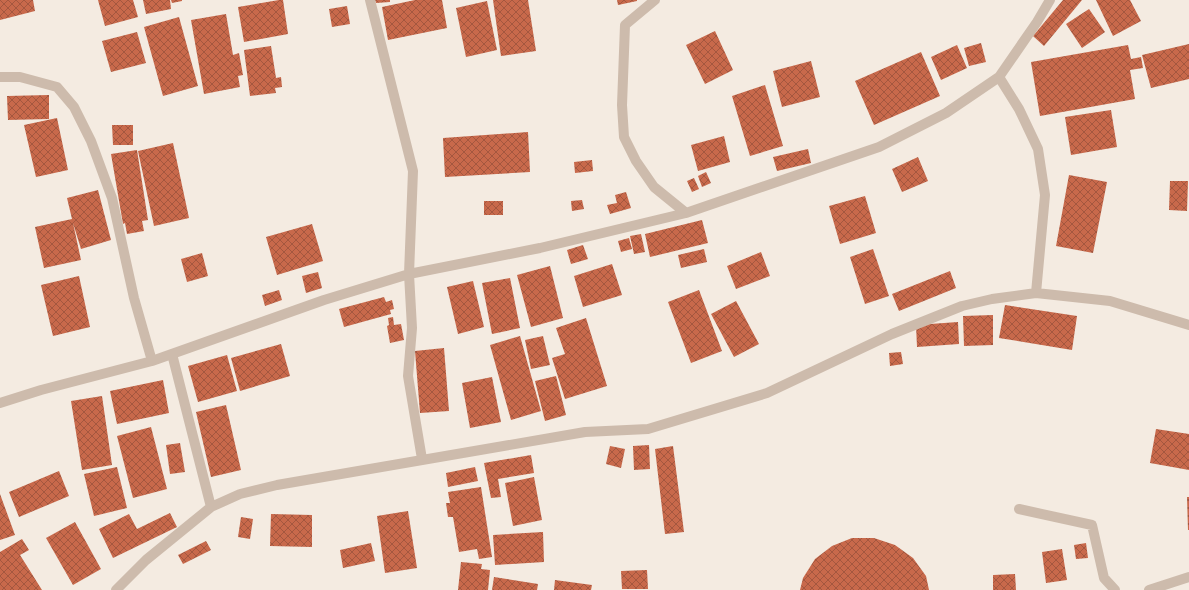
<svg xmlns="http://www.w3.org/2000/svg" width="1189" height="590" viewBox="0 0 1189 590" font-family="'Work Sans',sans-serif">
<defs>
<pattern id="building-cross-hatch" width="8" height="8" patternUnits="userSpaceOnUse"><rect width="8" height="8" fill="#c8694b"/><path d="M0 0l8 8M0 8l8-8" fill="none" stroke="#a4573f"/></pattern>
</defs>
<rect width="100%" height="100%" fill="#f4ebe1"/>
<path fill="url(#building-cross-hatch)" d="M 0,0 L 33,0 L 35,11 L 0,20 Z
M 98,0 L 133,0 L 138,17 L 105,26 Z
M 143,0 L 170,0 L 171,9 L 146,14 Z
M 171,0 L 182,0 L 182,1 L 172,3 Z
M 279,0 L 283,0 L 288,34 L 244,42 L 238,7 Z
M 375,0 L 390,0 L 390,2 L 376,3 Z
M 415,0 L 442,0 L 447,28 L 388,40 L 382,7 Z
M 493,0 L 528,0 L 536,51 L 501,56 Z
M 617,0 L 637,0 L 637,1 L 618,5 Z
M 1063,0 L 1082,0 L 1044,46 L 1033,36 Z
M 1096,0 L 1130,0 L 1141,21 L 1113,36 Z
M 487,1 L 497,50 L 466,57 L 456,8 Z
M 347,6 L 350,24 L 332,27 L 329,9 Z
M 1089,9 L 1105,32 L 1082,48 L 1066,24 Z
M 226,14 L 233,55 L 239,53 L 243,75 L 238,76 L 240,87 L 204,94 L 191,20 Z
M 179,17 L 198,86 L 163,96 L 144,27 Z
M 715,31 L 733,70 L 705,84 L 686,45 Z
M 137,32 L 146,63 L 111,72 L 102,41 Z
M 981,43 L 986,62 L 969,66 L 964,48 Z
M 1189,44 L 1189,79 L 1151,88 L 1142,55 Z
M 957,45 L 967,68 L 941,80 L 931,57 Z
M 1128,45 L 1131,59 L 1141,57 L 1143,68 L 1130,70 L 1135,99 L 1040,116 L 1031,62 Z
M 271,46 L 276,78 L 281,77 L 282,87 L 275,88 L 276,93 L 250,96 L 244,50 Z
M 921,52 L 940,96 L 874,125 L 855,81 Z
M 811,61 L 820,97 L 782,107 L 773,71 Z
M 765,85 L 783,146 L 750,156 L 732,96 Z
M 49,95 L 49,119 L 8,120 L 7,96 Z
M 1111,110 L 1117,147 L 1071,155 L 1065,117 Z
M 57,118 L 68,170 L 36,177 L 24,125 Z
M 112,125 L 133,125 L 133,145 L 113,145 Z
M 528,132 L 530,172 L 445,177 L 443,138 Z
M 724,136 L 730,162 L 698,171 L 691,145 Z
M 173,143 L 189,218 L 154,226 L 138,151 Z
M 808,149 L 811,163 L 777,171 L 773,157 Z
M 137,150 L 148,220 L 142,221 L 144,231 L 127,234 L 125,223 L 123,224 L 111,154 Z
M 918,157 L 928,181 L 902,192 L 892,169 Z
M 592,160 L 593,171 L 575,173 L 574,162 Z
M 706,172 L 711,183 L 702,187 L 698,176 Z
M 1069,175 L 1107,182 L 1093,253 L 1056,246 Z
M 694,178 L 699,189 L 692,192 L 687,181 Z
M 1170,181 L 1188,181 L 1187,211 L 1169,210 Z
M 98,190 L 111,240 L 81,249 L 73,223 L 81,260 L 44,268 L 35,227 L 72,219 L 67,198 Z
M 626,192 L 631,208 L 610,214 L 607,205 L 617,203 L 615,195 Z
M 865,196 L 876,233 L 840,244 L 829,206 Z
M 582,200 L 584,209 L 572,211 L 571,201 Z
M 484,201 L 503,201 L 503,215 L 484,215 Z
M 702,220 L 708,243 L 650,257 L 645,234 Z
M 312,224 L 323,261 L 277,275 L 266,237 Z
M 641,234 L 645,252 L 634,254 L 630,236 Z
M 629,238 L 632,249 L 621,252 L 618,241 Z
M 583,245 L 588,259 L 571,264 L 567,250 Z
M 704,249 L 707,262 L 681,268 L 678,255 Z
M 873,249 L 889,296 L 865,304 L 850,257 Z
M 761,252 L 770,276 L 736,289 L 727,266 Z
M 202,253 L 208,276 L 187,282 L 181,259 Z
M 612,264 L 622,295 L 583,307 L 574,276 Z
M 550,266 L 563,318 L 531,327 L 517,275 Z
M 950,271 L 956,288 L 899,311 L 892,294 Z
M 318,272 L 322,288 L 306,293 L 302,276 Z
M 79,276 L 90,327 L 53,336 L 41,285 Z
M 510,278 L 520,328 L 492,334 L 482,283 Z
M 473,281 L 484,327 L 458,334 L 447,287 Z
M 279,290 L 282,300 L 265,306 L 262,295 Z
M 699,290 L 722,351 L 691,363 L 668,302 Z
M 384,297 L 386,302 L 392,300 L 394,309 L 390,310 L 391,314 L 344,327 L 339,309 Z
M 736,301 L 759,344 L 734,357 L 711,314 Z
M 1005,305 L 1077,316 L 1072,350 L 999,338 Z
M 993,315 L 993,345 L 964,346 L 963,316 Z
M 393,317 L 394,325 L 401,324 L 404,340 L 390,343 L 387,326 L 389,325 L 388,318 Z
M 586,318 L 607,386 L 565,399 L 552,358 L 565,354 L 556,328 Z
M 958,322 L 959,344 L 917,347 L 916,325 Z
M 520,336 L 541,411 L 511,420 L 490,345 Z
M 543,336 L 550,365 L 531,369 L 525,340 Z
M 281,344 L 290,376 L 240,391 L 231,358 Z
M 444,348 L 449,411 L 420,413 L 415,351 Z
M 901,352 L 903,364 L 890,366 L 889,353 Z
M 227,355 L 237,391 L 198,402 L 188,366 Z
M 556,376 L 566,415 L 545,421 L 535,381 Z
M 492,377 L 501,422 L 470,428 L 462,383 Z
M 163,380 L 169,413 L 117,424 L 110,391 Z
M 102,396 L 112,465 L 82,470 L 71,401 Z
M 226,405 L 241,470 L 211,477 L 196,412 Z
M 151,427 L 167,489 L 133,498 L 117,436 Z
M 1156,429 L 1189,434 L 1189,470 L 1150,463 Z
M 180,443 L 185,472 L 170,474 L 166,445 Z
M 649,445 L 650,469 L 634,470 L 633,446 Z
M 610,446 L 625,449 L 621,468 L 606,464 Z
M 673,446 L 684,532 L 665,534 L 655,449 Z
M 531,455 L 534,473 L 498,479 L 501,497 L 491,498 L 484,463 Z
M 117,467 L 127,508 L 94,516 L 84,474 Z
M 475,467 L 478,481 L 448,487 L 446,473 Z
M 59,471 L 69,496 L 19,517 L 9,492 Z
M 534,477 L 542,520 L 513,526 L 505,483 Z
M 481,487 L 492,557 L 479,559 L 477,549 L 459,552 L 453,517 L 448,517 L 446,503 L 450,503 L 448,492 Z
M 0,494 L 15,535 L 0,540 Z
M 1187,497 L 1189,497 L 1189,530 L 1188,530 Z
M 408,511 L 417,568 L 385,573 L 377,516 Z
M 170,513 L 177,527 L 113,558 L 99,529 L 129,514 L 137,529 Z
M 271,514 L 312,515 L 312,547 L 270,546 Z
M 241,517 L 253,519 L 250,539 L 238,537 Z
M 75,522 L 101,569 L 73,585 L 46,538 Z
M 543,532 L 544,562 L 495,565 L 493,535 Z
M 852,538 L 874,538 L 895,545 L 913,558 L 926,576 L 929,590 L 800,590 L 803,578 L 815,559 L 832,546 Z
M 22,539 L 29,550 L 20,555 L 42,590 L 0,590 L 0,552 Z
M 206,541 L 211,550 L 183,564 L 178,555 Z
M 371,543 L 375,561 L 343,568 L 340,550 Z
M 1086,543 L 1088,558 L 1076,559 L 1074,545 Z
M 1062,549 L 1067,580 L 1046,583 L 1042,552 Z
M 461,562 L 482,564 L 481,569 L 490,570 L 488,590 L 458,590 Z
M 647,570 L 648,589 L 622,589 L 621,571 Z
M 1015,574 L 1016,590 L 993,590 L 993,575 Z
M 494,577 L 538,584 L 537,590 L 492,590 Z
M 555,580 L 592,585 L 591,590 L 554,590 Z"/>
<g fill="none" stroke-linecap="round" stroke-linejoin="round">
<path stroke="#cdbbac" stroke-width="10" d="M 370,0 L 413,171 L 409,274 L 412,328 L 408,376 L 422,459
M 655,0 L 625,25 L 622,105 L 624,137 L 636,161 L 654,187 L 686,213
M 0,77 L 20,77 L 57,87 L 74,107 L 91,141 L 112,198 L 134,298 L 152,361
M 999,77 L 1019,109 L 1038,149 L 1045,195 L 1036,293
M 172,354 L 211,507
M 0,403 L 41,390 L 152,361 L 324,300 L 409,274 L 540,248 L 686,213 L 879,147 L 946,113 L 999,77 L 1037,22 L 1050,0
M 1019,509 L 1092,525 L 1104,578 L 1115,590
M 116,590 L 146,560 L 211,507 L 240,494 L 277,485 L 585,432 L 648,429 L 767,393 L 892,334 L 962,306 L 992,299 L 1036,293 L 1110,301 L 1189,325
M 1149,590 L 1189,577"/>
</g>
</svg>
